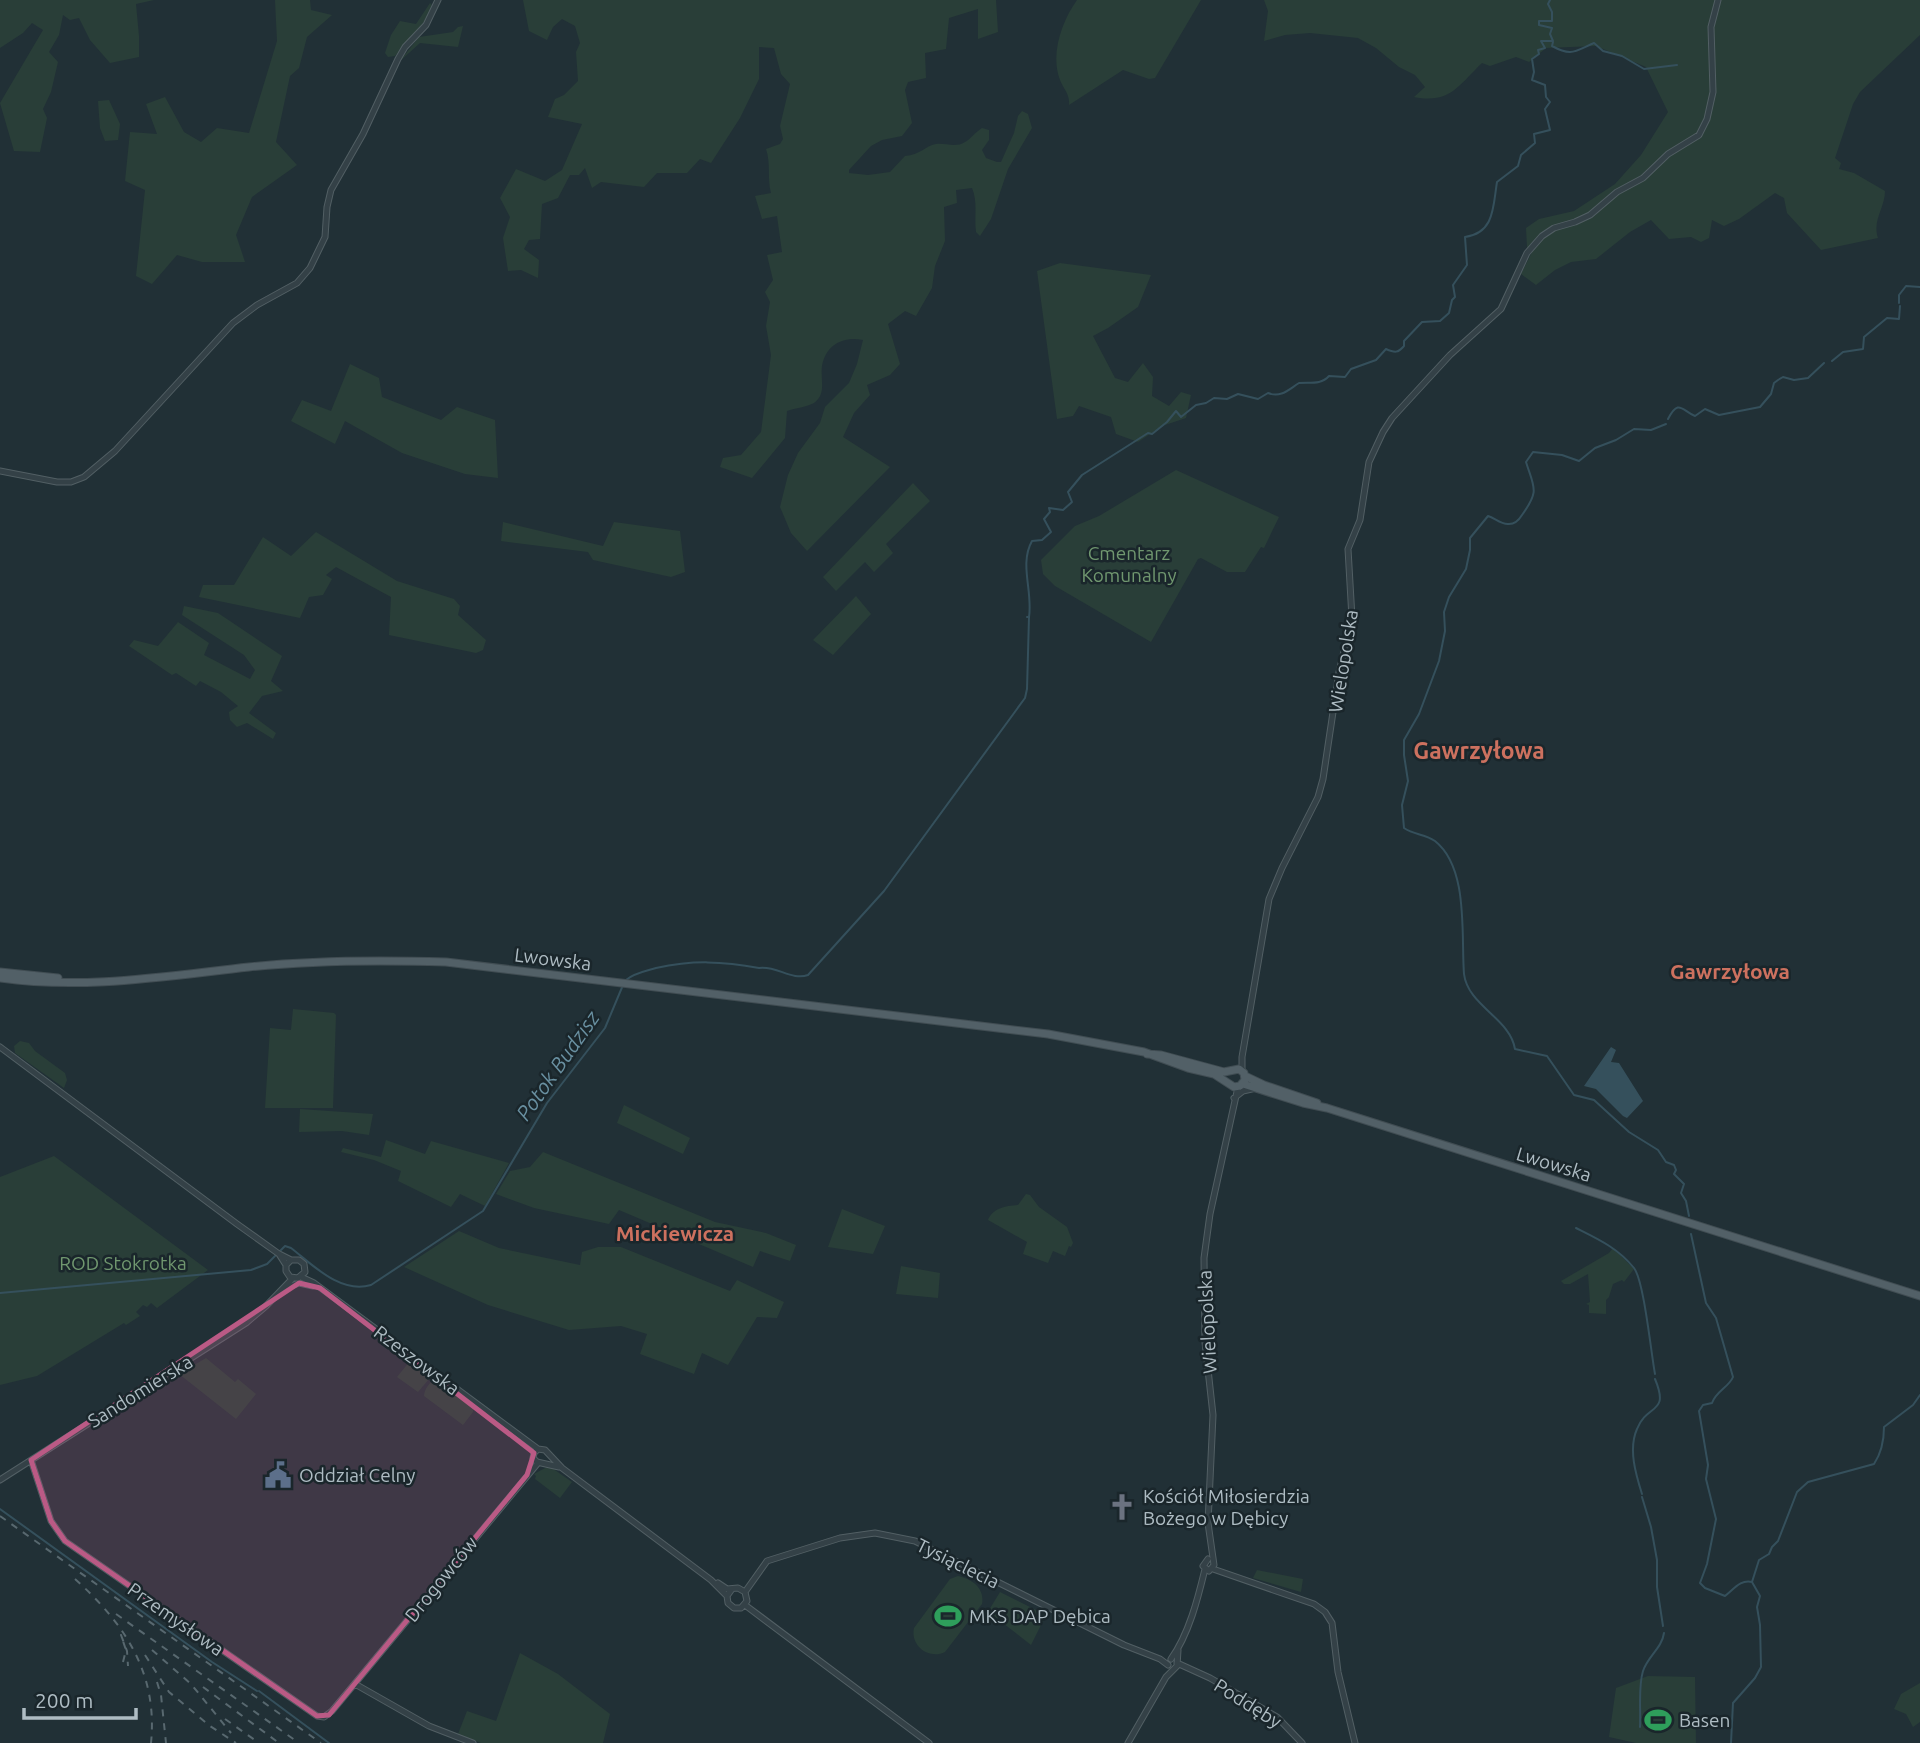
<svg xmlns="http://www.w3.org/2000/svg" width="1920" height="1743" viewBox="0 0 1920 1743" font-family="Ubuntu,sans-serif">
<rect width="100%" height="100%" fill="#213036"/>
<path fill="#293e38" d="M 0,0 L 154,0 L 136,4 L 139,36 L 139,57 L 110,63 L 90,40 L 79,18 L 70,20 L 63,15 L 59,35 L 49,52 L 58,62 L 51,92 L 43,109 L 47,118 L 40,152 L 14,151 L 0,103 L 43,30 L 32,23 L 23,33 L 0,48 Z
M 275,0 L 310,0 L 311,10 L 332,15 L 307,37 L 299,68 L 290,76 L 276,142 L 297,165 L 252,197 L 236,235 L 245,262 L 202,262 L 177,255 L 152,284 L 136,276 L 145,190 L 125,181 L 130,132 L 157,134 L 146,104 L 165,97 L 184,132 L 201,142 L 217,128 L 249,133 L 277,41 Z
M 523,0 L 996,0 L 998,32 L 978,39 L 978,9 L 949,18 L 946,49 L 925,53 L 926,78 L 908,82 L 905,90 L 912,123 L 902,136 L 882,140 L 871,146 L 849,170 L 849,173 L 868,175 L 890,172 L 905,156 C 920,155 925,146 936,144 C 946,143 956,148 965,142 C 971,139 974,133 982,128 L 989,130 L 989,140 L 982,150 L 986,158 L 997,162 L 1001,162 L 1014,133 L 1018,116 L 1022,111 L 1028,114 L 1032,128 L 1008,169 L 991,219 L 980,236 L 976,232 C 974,217 978,202 972,188 L 956,190 L 957,203 L 944,207 L 945,241 L 935,266 L 932,288 L 916,316 L 905,311 L 888,324 L 900,364 L 890,375 L 867,385 L 870,395 L 854,413 L 843,437 L 890,467 L 807,551 L 791,533 L 780,507 L 788,475 L 798,453 L 820,423 L 825,407 L 849,383 L 857,364 L 863,340 C 843,336 826,345 822,366 C 820,379 827,394 814,403 C 807,407 795,408 787,411 L 785,438 L 752,478 L 720,467 L 723,458 L 741,455 L 761,432 L 771,355 L 766,326 L 770,302 L 765,292 L 773,280 L 767,255 L 782,252 L 777,216 L 762,219 L 755,196 L 771,193 C 767,178 771,163 766,149 L 780,144 L 783,139 L 780,126 L 790,84 L 781,74 L 774,48 L 759,47 L 759,79 L 740,118 L 711,163 L 700,159 L 687,173 L 657,173 L 644,187 L 601,182 L 592,188 L 585,168 L 579,175 L 570,175 L 558,198 L 542,204 L 540,239 L 529,240 L 524,249 L 539,260 L 538,278 L 521,270 L 508,271 L 503,238 L 510,217 L 500,198 L 516,169 L 545,181 L 562,170 L 582,124 L 548,117 L 555,99 L 564,95 L 578,81 L 576,52 L 580,43 L 575,26 L 562,19 L 553,27 L 547,40 L 529,31 Z
M 1077,0 L 1201,0 L 1155,78 L 1149,79 L 1123,70 L 1069,105 C 1070,94 1064,90 1060,80 C 1050,54 1062,21 1077,0 Z
M 1264,0 L 1920,0 L 1920,35 L 1860,92 L 1853,104 L 1835,158 L 1841,163 L 1839,169 L 1854,173 L 1885,191 C 1885,208 1872,220 1878,238 L 1821,250 L 1787,213 L 1784,198 L 1775,193 L 1739,219 L 1724,226 L 1712,220 L 1709,238 L 1701,242 L 1691,237 L 1669,239 L 1651,220 L 1630,232 L 1596,259 L 1571,262 L 1555,270 L 1536,285 L 1521,274 L 1532,252 L 1527,247 L 1526,228 L 1539,219 L 1574,211 L 1615,184 L 1641,155 L 1668,112 L 1646,67 L 1596,46 L 1546,48 L 1529,62 L 1516,57 L 1490,66 L 1482,63 C 1458,86 1450,104 1414,97 L 1425,87 L 1415,75 L 1399,67 L 1376,48 L 1358,38 L 1310,33 L 1285,35 L 1264,41 L 1268,11 Z
M 430,3 L 432,5 L 420,30 L 395,56 L 388,57 L 385,53 L 391,35 L 400,21 L 416,24 Z
M 463,26 L 458,47 L 420,43 L 399,62 L 419,37 L 453,32 L 458,27 Z
M 109,100 L 120,124 L 118,140 L 105,141 L 100,128 L 98,101 Z
M 1060,263 L 1151,275 L 1138,307 L 1108,328 L 1093,336 L 1115,378 L 1128,382 L 1143,363 L 1153,377 L 1152,396 L 1169,406 L 1181,392 L 1191,395 L 1186,418 L 1162,426 L 1138,442 L 1116,434 L 1111,417 L 1079,406 L 1073,416 L 1057,419 L 1037,271 Z
M 350,364 L 379,378 L 382,397 L 441,420 L 457,407 L 495,420 L 498,478 L 465,474 L 402,453 L 345,421 L 335,444 L 291,421 L 302,400 L 331,411 Z
M 1176,470 L 1279,517 L 1264,548 L 1261,547 L 1245,572 L 1227,572 L 1201,558 L 1198,559 L 1151,642 L 1055,586 L 1043,574 L 1041,560 L 1075,526 L 1099,516 Z
M 913,483 L 930,501 L 886,544 L 893,553 L 874,572 L 865,562 L 836,591 L 823,577 Z
M 503,522 L 603,546 L 614,522 L 680,531 L 685,572 L 671,577 L 593,560 L 588,552 L 501,541 Z
M 316,532 L 397,581 L 454,599 L 460,606 L 458,615 L 486,640 L 483,650 L 476,653 L 389,635 L 391,597 L 336,567 L 326,575 L 332,579 L 323,595 L 309,597 L 300,618 L 199,597 L 203,585 L 234,585 L 263,537 L 291,556 Z
M 856,596 L 871,614 L 833,655 L 813,640 Z
M 184,606 L 218,613 L 282,656 L 271,681 L 283,691 L 262,696 L 249,713 L 276,733 L 273,739 L 247,723 L 237,727 L 230,720 L 229,712 L 238,706 L 221,692 L 200,681 L 196,686 L 176,673 L 172,675 L 129,646 L 134,640 L 158,646 L 178,622 L 209,643 L 204,655 L 250,679 L 255,670 L 244,655 L 182,615 Z
M 293,1009 L 334,1013 L 336,1015 L 333,1108 L 265,1108 L 270,1028 L 291,1030 Z
M 20,1041 L 29,1043 L 35,1051 L 65,1073 L 67,1080 L 64,1088 L 15,1053 L 14,1046 Z
M 624,1105 L 690,1138 L 683,1154 L 617,1123 Z
M 300,1109 L 373,1114 L 369,1135 L 342,1131 L 299,1132 Z
M 386,1140 L 425,1154 L 431,1141 L 509,1163 L 485,1206 L 460,1194 L 451,1207 L 398,1181 L 401,1171 L 374,1160 L 341,1152 L 343,1148 L 381,1157 Z
M 543,1152 L 715,1222 L 766,1233 L 796,1245 L 790,1261 L 760,1251 L 753,1267 L 619,1210 L 609,1224 L 534,1208 L 496,1194 L 510,1171 L 530,1167 Z
M 54,1156 L 208,1270 L 157,1308 L 151,1303 L 147,1307 L 143,1305 L 136,1312 L 140,1316 L 126,1325 L 124,1323 L 37,1376 L 0,1385 L 0,1177 Z
M 1026,1194 L 1030,1195 L 1039,1207 L 1067,1227 L 1073,1243 L 1071,1247 L 1069,1246 L 1065,1256 L 1053,1251 L 1048,1263 L 1023,1254 L 1027,1242 L 988,1220 C 993,1208 1005,1206 1018,1205 Z
M 842,1209 L 885,1226 L 873,1254 L 828,1247 Z
M 459,1231 L 499,1248 L 580,1265 L 582,1252 L 598,1247 L 621,1247 L 730,1291 L 737,1280 L 784,1302 L 777,1318 L 757,1317 L 728,1365 L 702,1353 L 694,1374 L 640,1354 L 647,1334 L 621,1326 L 569,1330 L 488,1305 L 404,1267 Z
M 1613,1248 L 1634,1269 L 1624,1282 L 1622,1280 L 1613,1284 L 1609,1297 L 1606,1300 L 1606,1314 L 1589,1313 L 1589,1305 L 1586,1304 L 1590,1302 L 1588,1274 L 1570,1284 L 1564,1284 L 1561,1281 L 1609,1253 Z
M 901,1266 L 940,1273 L 938,1298 L 896,1294 Z
M 206,1358 L 235,1382 L 238,1379 L 256,1394 L 236,1419 L 179,1374 Z
M 410,1361 L 429,1375 L 429,1379 L 418,1392 L 397,1377 Z
M 436,1379 L 473,1407 L 473,1412 L 463,1425 L 424,1396 C 424,1390 430,1381 436,1379 Z
M 547,1467 L 552,1468 L 572,1482 L 560,1498 L 535,1479 L 536,1476 L 534,1474 Z
M 1257,1570 L 1303,1579 L 1301,1592 L 1253,1578 Z
M 958,1576 C 972,1579 985,1588 982,1604 L 945,1652 C 929,1660 910,1646 914,1628 L 950,1579 Z
M 1000,1592 L 1046,1615 L 1031,1645 L 990,1613 L 989,1610 Z
M 520,1653 L 558,1674 L 610,1714 L 603,1743 L 481,1743 L 458,1734 L 467,1711 L 496,1721 Z
M 1648,1676 L 1695,1677 L 1696,1743 L 1636,1743 L 1609,1737 L 1616,1688 Z
M 1920,1683 L 1920,1722 L 1913,1727 L 1906,1714 L 1894,1709 L 1901,1694 Z"/>
<path fill="#35505c" d="M 1611,1047 L 1616,1050 L 1611,1062 L 1619,1063 L 1643,1101 L 1627,1118 L 1623,1116 L 1596,1089 L 1584,1086 Z"/>
<g fill="none" stroke-linecap="round" stroke-linejoin="round">
<path stroke="#35505c" stroke-width="2" d="M 1553,42 L 1552,46 C 1572,57 1575,51 1594,43 L 1603,51 L 1622,56 L 1644,69 L 1677,65
M 1899,303 L 1899,295 L 1906,286 L 1920,287
M 1832,361 L 1843,352 L 1863,349 L 1864,337 L 1887,318 L 1899,319 L 1900,306
M 1668,419 C 1679,398 1682,411 1695,416 L 1705,409 L 1719,415 L 1760,407 L 1771,394 L 1774,383 L 1778,380 L 1783,377 L 1794,380 L 1808,378 L 1824,363
M 1666,424 L 1651,430 L 1634,429 L 1616,440 L 1595,448 L 1579,461 L 1562,455 L 1533,452 L 1526,462 C 1534,488 1540,490 1522,515 C 1519,520 1515,524 1509,524 C 1501,525 1495,518 1488,516 L 1470,538 L 1470,550 L 1466,569 L 1449,597 L 1444,612 L 1445,631 L 1439,661 L 1419,714 L 1404,740 L 1404,755 L 1408,781 L 1402,805 L 1404,828 C 1414,835 1425,834 1435,841 C 1469,868 1461,935 1464,974 C 1468,1006 1510,1018 1515,1049 L 1547,1056 L 1574,1095 L 1594,1100 L 1629,1132 L 1658,1150 L 1666,1162 L 1674,1165 L 1676,1170 L 1674,1174 L 1684,1184 L 1681,1193 L 1686,1201 L 1689,1216
M 1029,617 C 1033,591 1019,564 1032,541 L 1042,540 L 1051,532 L 1044,519 L 1050,512 L 1049,508 L 1063,510 L 1072,502 L 1068,492 L 1082,475 L 1148,433 L 1152,434 L 1167,422 L 1176,411 L 1181,417 L 1196,405 L 1206,403 L 1214,398 L 1227,399 L 1238,394 L 1258,399 L 1268,393 C 1281,398 1288,390 1299,383 C 1310,382 1321,385 1329,376 L 1345,377 L 1351,369 L 1376,360 L 1386,349 C 1395,353 1398,353 1404,346 L 1404,341 L 1422,322 L 1440,321 L 1449,313 L 1452,300 L 1455,297 L 1453,285 L 1467,265 L 1465,237 C 1495,233 1493,206 1497,182 L 1518,166 L 1521,155 L 1535,143 L 1534,134 L 1550,130 L 1545,109 L 1550,102 L 1546,97 L 1545,85 L 1532,80 L 1534,72 L 1532,59 L 1539,54 L 1538,50 L 1545,48 L 1541,41 L 1553,41 L 1550,34 L 1552,28 L 1539,25 L 1539,21 L 1552,21 L 1552,12 L 1548,4 L 1550,0
M 626,980 C 634,973 646,971 656,968 C 692,960 723,961 759,968 C 776,965 792,981 808,975 L 884,891 L 1025,698 L 1027,689 L 1029,617 L 1027,617
M 1576,1228 C 1598,1239 1618,1248 1634,1268 C 1644,1281 1651,1353 1655,1374
M 1691,1234 L 1706,1303 L 1716,1318 L 1733,1377 C 1729,1387 1716,1391 1712,1403 L 1703,1405 L 1699,1411 L 1708,1465 L 1706,1479 L 1716,1519 L 1707,1564 L 1700,1583 L 1705,1588 L 1725,1596 C 1734,1589 1741,1579 1752,1582 L 1760,1596 L 1757,1607 L 1760,1625 L 1761,1667 L 1755,1678 L 1733,1703 L 1731,1743
M 0,1293 L 251,1270 L 267,1264 L 285,1246 L 291,1248 C 313,1265 340,1294 371,1285 L 483,1211 L 547,1103 L 605,1028 L 623,985
M 1642,1494 C 1636,1475 1628,1449 1637,1429 C 1647,1403 1670,1415 1655,1379
M 1642,1497 L 1651,1527 L 1657,1560 L 1657,1587 L 1663,1626
M 0,1509 L 212,1662 L 257,1691
M 1752,1582 L 1759,1560 L 1769,1554 L 1772,1547 L 1778,1541 L 1797,1492 L 1808,1482 L 1874,1464 C 1882,1452 1884,1441 1884,1427 L 1913,1405 L 1920,1395
M 259,1691 L 329,1743
M 1640,1727 C 1641,1709 1638,1687 1643,1671 C 1648,1656 1662,1648 1664,1633"/>
<defs>
<path id="minor" d="M 0,471 L 57,482 L 71,482 L 84,477 L 115,451 L 233,323 L 257,305 L 297,283 L 310,268 L 325,237 L 327,207 L 331,190 L 363,134 L 398,59 L 405,47 L 426,25 L 438,0
M 0,1047 L 237,1224 L 279,1254 L 291,1260
M 1242,1071 L 1242,1057 L 1269,899 L 1282,868 L 1318,797 L 1323,779 L 1339,672 L 1352,618 L 1348,549 L 1360,520 L 1369,462 L 1383,432 L 1392,418 L 1450,355 L 1501,309 L 1527,253 L 1542,236 L 1554,228 L 1575,222 L 1590,215 L 1617,192 L 1643,178 L 1668,154 L 1699,135 L 1707,119 L 1713,92 L 1711,27 L 1718,0
M 1234,1098 L 1243,1091 L 1256,1088
M 279,1254 L 286,1265 L 286,1271 L 290,1277 L 298,1278 L 305,1272 L 304,1264 L 299,1260 L 291,1260 L 286,1265
M 301,1277 L 314,1283 L 538,1449
M 286,1288 L 299,1283 L 313,1286
M 534,1453 L 538,1449 L 545,1450 L 562,1468 L 711,1580 L 727,1596
M 534,1453 L 533,1458 L 537,1462 L 559,1467
M 31,1460 L 51,1521 L 65,1541 L 317,1716 L 324,1717 L 332,1711 L 538,1463
M 0,1480 L 246,1323 L 266,1306 L 293,1278
M 1208,1559 L 1203,1566 L 1209,1571 L 1214,1565 L 1208,1523 L 1213,1415 L 1205,1342 L 1204,1258 L 1210,1214 L 1238,1087
M 1213,1569 L 1314,1604 L 1325,1612 L 1332,1623 L 1338,1672 L 1355,1743
M 718,1583 L 727,1589 L 738,1588 L 745,1592 L 747,1601 L 741,1608 L 734,1608 L 728,1603 L 727,1596 L 732,1589
M 745,1592 L 767,1561 L 840,1538 L 875,1533 L 915,1541 L 1124,1645 L 1160,1659 L 1168,1665
M 745,1605 L 929,1743
M 1171,1659 C 1189,1634 1198,1598 1205,1569
M 1177,1663 L 1210,1678 L 1277,1717 L 1302,1743
M 355,1684 L 429,1726 L 473,1743
M 1128,1743 L 1166,1677 L 1177,1666 L 1178,1650"/>
<path id="major" d="M 0,972 L 58,978
M 0,978 C 84,990 166,976 249,967 C 314,960 381,960 446,962 L 1048,1034 L 1144,1052 L 1188,1068 L 1214,1074 L 1234,1087 L 1240,1086 L 1245,1080 L 1244,1073 L 1239,1069 L 1224,1072 L 1161,1055 L 1147,1054
M 1245,1076 L 1264,1085 L 1317,1103
M 1243,1084 L 1303,1103 L 1327,1108 L 1920,1296"/>
</defs>
<use href="#minor" stroke="#525f64" stroke-width="7"/>
<use href="#major" stroke="#414d53" stroke-width="9"/>
<use href="#minor" stroke="#344147" stroke-width="5"/>
<use href="#major" stroke="#526067" stroke-width="7"/>
<path stroke="#58686f" stroke-width="2" stroke-dasharray="7 7" stroke-linecap="butt" d="M 0,1516 L 321,1743
M 75,1579 C 125,1624 158,1673 151,1743
M 116,1614 L 299,1743
M 152,1650 L 191,1684 L 231,1733
M 145,1655 L 169,1692 L 210,1726 L 236,1743
M 123,1662 L 126,1650 L 121,1635 L 127,1651 L 128,1666
M 157,1682 L 161,1695 L 166,1743
M 203,1687 L 279,1743
M 225,1719 L 259,1743"/>
</g>
<path fill="#ba5a85" fill-opacity="0.2" stroke="#ba5a85" stroke-width="5" stroke-linejoin="round" d="M 299,1283 L 320,1288 L 534,1453 L 527,1475 L 329,1715 L 317,1716 L 65,1541 L 51,1521 L 31,1460 Z"/>
<defs>
<symbol id="civic-bare" viewBox="-9 -9 18 18"><path d="M-.6-6.5H3V-4.5H.6V-3L4-1V1h2V6H-6V1h2V-1L-.6-3ZM-1.2 2.5V6h2.4V2.5Z" fill="#5c6f8a" stroke="#1a262b" stroke-width="2.5" paint-order="stroke"/></symbol>
<symbol id="church-bare" viewBox="-9 -9 18 18"><path d="M-1.2-6h2.4v3.5h3.3v2.4h-3.3V6h-2.4V-.1h-3.3v-2.4h3.3Z" fill="#6b7280" stroke="#1a262b" stroke-width="2.5" paint-order="stroke"/></symbol>
<symbol id="stadium-bare" viewBox="-9 -9 18 18"><path d="M0-5a6.5 5 0 1 0 0 10a6.5 5 0 1 0 0-10ZM-3.5-1.8h7v3.6h-7Z" fill="#2e9e5b" stroke="#1a262b" stroke-width="2.5" paint-order="stroke"/></symbol>
</defs>
<g fill-rule="evenodd">
<use href="#civic-bare" x="259" y="1456" width="38" height="38"/>
<use href="#church-bare" x="1103" y="1488" width="38" height="38"/>
<use href="#stadium-bare" x="929" y="1597" width="38" height="38"/>
<use href="#stadium-bare" x="1639" y="1701" width="38" height="38"/>
</g>
<g text-anchor="middle" stroke-width="5" stroke-linejoin="round" paint-order="stroke">
<g font-size="19" fill="#70976f" stroke="#1a262b">
<text x="1129" y="560">Cmentarz<tspan x="1129" dy="22">Komunalny</tspan></text>
<text x="123" y="1270">ROD Stokrotka</text>
</g>
<g font-size="19" fill="#aebcc3" stroke="#1a262b">
<text transform="translate(1343 661) rotate(-81)" y="7">Wielopolska</text>
<text transform="translate(553 959) rotate(7)" y="7">Lwowska</text>
<text transform="translate(1554 1164) rotate(17)" y="7">Lwowska</text>
<text transform="translate(1207 1322) rotate(-93)" y="7">Wielopolska</text>
<text transform="translate(417 1360) rotate(37)" y="7">Rzeszowska</text>
<text transform="translate(140 1391) rotate(-32)" y="7">Sandomierska</text>
<text transform="translate(958 1563) rotate(26)" y="7">Tysiąclecia</text>
<text transform="translate(441 1579) rotate(-51)" y="7">Drogowców</text>
<text transform="translate(176 1619) rotate(35)" y="7">Przemysłowa</text>
<text transform="translate(1248 1703) rotate(32)" y="7">Poddęby</text>
</g>
<g font-size="19" fill="#aebcc3" stroke="#1a262b" text-anchor="start">
<text x="299" y="1482">Oddział Celny</text>
<text x="1143" y="1503">Kościół Miłosierdzia<tspan x="1143" dy="22">Bożego w Dębicy</tspan></text>
<text x="969" y="1623">MKS DAP Dębica</text>
<text x="1679" y="1727">Basen</text>
</g>
<g font-size="21" font-weight="bold" fill="#cd715f" stroke="#1a262b">
<text x="1730" y="979">Gawrzyłowa</text>
<text x="675" y="1241">Mickiewicza</text>
</g>
<g font-size="21" font-style="italic" fill="#6990a1" stroke="#1a262b">
<text transform="translate(558 1066) rotate(-55)" y="7">Potok Budzisz</text>
</g>
<g font-size="23" font-weight="bold" fill="#cd715f" stroke="#1a262b">
<text x="1479" y="759">Gawrzyłowa</text>
</g>
</g>
<path d="M24 1708v10h112v-10" fill="none" stroke="#aebcc3" stroke-width="3.5"/>
<text x="35" y="1708" font-size="21" fill="#aebcc3" stroke="#1a262b" stroke-width="5" paint-order="stroke">200 m</text>
</svg>
